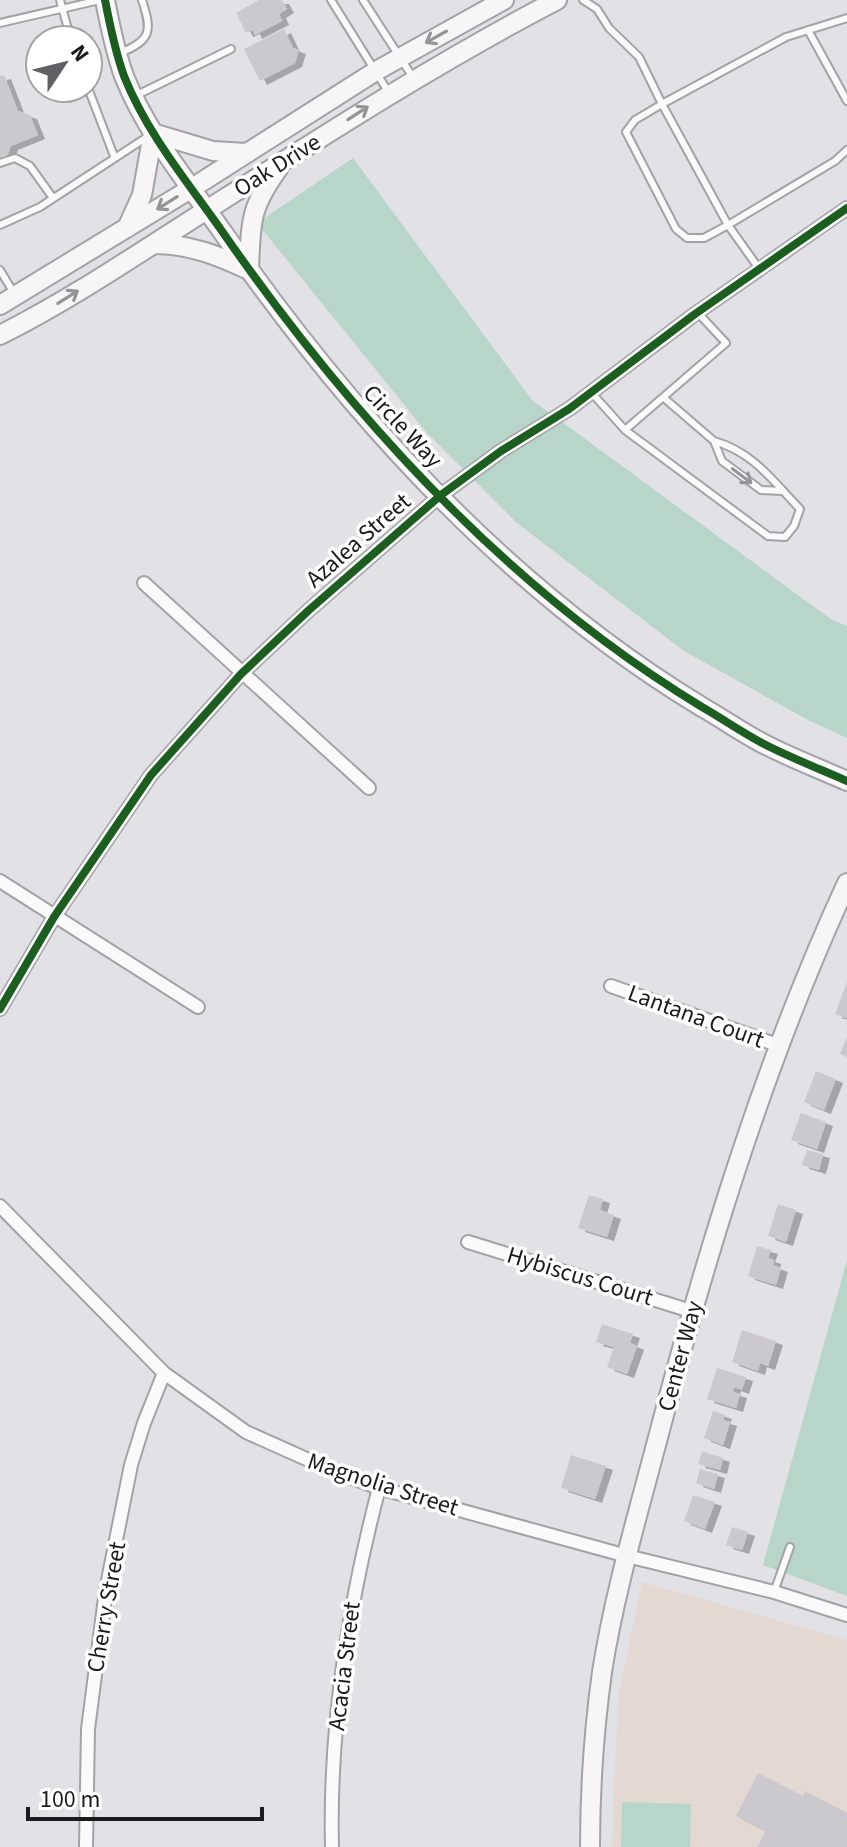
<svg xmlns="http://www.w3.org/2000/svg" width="847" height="1847" viewBox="0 0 847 1847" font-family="'Source Sans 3',sans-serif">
<defs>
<filter id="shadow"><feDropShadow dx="7" dy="4" stdDeviation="0" flood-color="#0004"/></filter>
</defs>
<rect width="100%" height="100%" fill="#e1e1e6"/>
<path fill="#e3d9d2" d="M 642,1582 L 847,1640 L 847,1847 L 612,1847 L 618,1698 Z"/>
<path fill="#b8d5c9" d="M 353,158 L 532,400 L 832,620 L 847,626 L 847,738 L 806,719 L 684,651 L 517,523 L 427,433 L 257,223 Z
M 847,1260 L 847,1596 L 763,1565 Z
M 622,1802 L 691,1804 L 690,1847 L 621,1847 Z"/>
<path fill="#cbc9cd" filter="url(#shadow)" d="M 259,0 L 282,0 L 287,9 L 279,14 L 282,21 L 255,35 L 253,30 L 246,33 L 236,13 Z
M 284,29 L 293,48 L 299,50 L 295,63 L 260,81 L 244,49 Z
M 4,75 L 18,111 L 30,115 L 38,135 L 11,146 L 8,154 L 0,157 L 0,76 Z
M 847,982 L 847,1018 L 835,1014 Z
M 847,1037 L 847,1057 L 840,1054 Z
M 816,1071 L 836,1079 L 824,1110 L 804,1102 Z
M 801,1113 L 826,1122 L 817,1149 L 791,1140 Z
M 807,1150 L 823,1154 L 819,1170 L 802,1165 Z
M 589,1195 L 603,1199 L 600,1210 L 614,1215 L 607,1237 L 578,1228 Z
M 778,1204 L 796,1210 L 786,1242 L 768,1236 Z
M 757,1246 L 771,1250 L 768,1258 L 774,1260 L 773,1265 L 781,1268 L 776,1285 L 748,1276 Z
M 602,1324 L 633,1334 L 630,1343 L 637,1346 L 627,1374 L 607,1367 L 614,1347 L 596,1342 Z
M 742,1330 L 776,1341 L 768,1366 L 760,1363 L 758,1371 L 732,1362 Z
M 717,1368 L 746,1377 L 742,1390 L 734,1387 L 733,1392 L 740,1394 L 736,1408 L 707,1399 Z
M 713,1411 L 725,1415 L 723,1420 L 730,1422 L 723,1445 L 704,1438 Z
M 702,1451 L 723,1458 L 720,1470 L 698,1464 Z
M 571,1455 L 606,1466 L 595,1499 L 561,1488 Z
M 700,1469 L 718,1474 L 714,1489 L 696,1483 Z
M 693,1495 L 715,1502 L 705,1529 L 684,1521 Z
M 732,1527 L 748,1532 L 742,1550 L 726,1545 Z
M 758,1773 L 803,1796 L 805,1791 L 847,1813 L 847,1847 L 757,1847 L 766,1831 L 736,1816 Z"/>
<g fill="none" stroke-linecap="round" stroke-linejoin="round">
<defs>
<path id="lane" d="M 60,0 L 71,40
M 331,0 L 389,93
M 363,0 L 414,79
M 583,0 L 597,9 L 609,28 L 639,57 L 662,104 L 635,120 L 626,132 L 676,229 L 687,238 L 704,238 L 728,225 L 760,270
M 847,18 L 786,37 L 662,104 L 728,225 L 835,161 L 847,150
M 0,23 L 100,0
M 808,30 L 847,101
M 120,53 C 152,40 152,31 142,0
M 88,88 L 114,156
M 137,95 L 231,49
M 0,163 L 15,158 L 30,166 L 53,198
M 0,225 L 40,207 L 147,137
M 0,270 L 15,295
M 698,313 L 726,343 L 625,430 L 768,536 L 785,537 L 794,526 L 800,509 C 773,481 753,452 714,441
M 591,392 L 625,430
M 664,398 L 714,441 L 722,461 L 761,490 L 783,491
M 774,1592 L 790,1547"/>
<path id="street" d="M 144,583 L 369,788
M 0,881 L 198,1007
M 611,986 L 780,1046
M 0,1009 L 54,917 L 151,775 L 241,674 L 309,610 L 441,495 L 501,451 L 569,409 L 695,314 L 847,208
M 0,1206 L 164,1373 L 246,1432 L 331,1470 L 379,1488 L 627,1556 L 774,1592 L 847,1615
M 468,1242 L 691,1311
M 86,1847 L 88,1729 L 106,1590 L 131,1465 L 144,1423 L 164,1373
M 332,1847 C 329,1724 348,1606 379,1488"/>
<path id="secondary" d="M 105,0 C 110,26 115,51 124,76 C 147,134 189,184 224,234 C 352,418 509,590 702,707 C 723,719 743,733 764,744 C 791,758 820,769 847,781
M 127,228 L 142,195 L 153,133 L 213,151 L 246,153
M 154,244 C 189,244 217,255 249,270 C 251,223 249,209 278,169
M 0,305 L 192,188 L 376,71 L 504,0
M 0,335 C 74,298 143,250 213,206 C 326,134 438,62 557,0
M 590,1847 C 590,1789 594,1730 602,1672 C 615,1589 640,1507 661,1426 C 710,1241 767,1056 847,883"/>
</defs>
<use href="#lane" stroke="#a3a3a7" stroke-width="10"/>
<use href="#street" stroke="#a3a3a7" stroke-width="16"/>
<use href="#secondary" stroke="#a3a3a7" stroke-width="22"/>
<use href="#lane" stroke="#fafafb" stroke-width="6"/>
<use href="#street" stroke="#fafafb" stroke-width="12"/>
<use href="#secondary" stroke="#f7f5f6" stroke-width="18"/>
<defs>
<path id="cycleway" d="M 105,0 C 110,26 115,51 124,76 C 147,134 189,184 224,234 C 352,418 509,590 702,707 C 723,719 743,733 764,744 C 791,758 820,769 847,781
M 0,1009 L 54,917 L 151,775 L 241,674 L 309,610 L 441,495 L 501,451 L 569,409 L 695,314 L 847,208"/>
</defs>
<use href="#cycleway" stroke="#fff" stroke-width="13"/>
<use href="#cycleway" stroke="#1b5e20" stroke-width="8"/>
</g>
<defs><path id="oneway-shaft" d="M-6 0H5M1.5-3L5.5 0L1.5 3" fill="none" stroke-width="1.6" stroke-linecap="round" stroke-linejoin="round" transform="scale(2)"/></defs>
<g stroke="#949395">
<use href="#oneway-shaft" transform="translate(436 37) rotate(151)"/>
<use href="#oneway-shaft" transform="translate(358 113) rotate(-33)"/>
<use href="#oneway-shaft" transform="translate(167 203) rotate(148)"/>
<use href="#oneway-shaft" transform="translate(68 297) rotate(-32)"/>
</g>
<use stroke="#969698" href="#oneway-shaft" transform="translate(742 476) rotate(37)"/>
<g text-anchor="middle" stroke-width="7" stroke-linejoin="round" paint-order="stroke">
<g font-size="24" fill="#1b1b1f" stroke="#fff">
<text transform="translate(277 165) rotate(-32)" y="8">Oak Drive</text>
<text transform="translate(403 426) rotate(47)" y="8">Circle Way</text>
<text transform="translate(358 540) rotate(-41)" y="8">Azalea Street</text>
<text transform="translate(696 1016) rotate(20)" y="8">Lantana Court</text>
<text transform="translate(580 1276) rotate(17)" y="8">Hybiscus Court</text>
<text transform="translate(680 1356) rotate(-75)" y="8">Center Way</text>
<text transform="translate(383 1484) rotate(18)" y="8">Magnolia Street</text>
<text transform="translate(106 1607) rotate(-80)" y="8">Cherry Street</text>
<text transform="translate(344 1666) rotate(-83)" y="8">Acacia Street</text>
</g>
</g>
<g transform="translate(64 64) rotate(55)"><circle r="38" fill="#ffffff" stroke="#a4a4a5" stroke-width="2"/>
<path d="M0-6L14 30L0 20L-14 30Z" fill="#606065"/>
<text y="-12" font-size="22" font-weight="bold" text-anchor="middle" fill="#1b1b1f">N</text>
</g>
<path d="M28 1807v12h234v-12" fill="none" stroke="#1b1b1f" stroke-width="4"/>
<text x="40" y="1807" font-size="24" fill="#1b1b1f" stroke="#ffffff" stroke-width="6" paint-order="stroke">100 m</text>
</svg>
